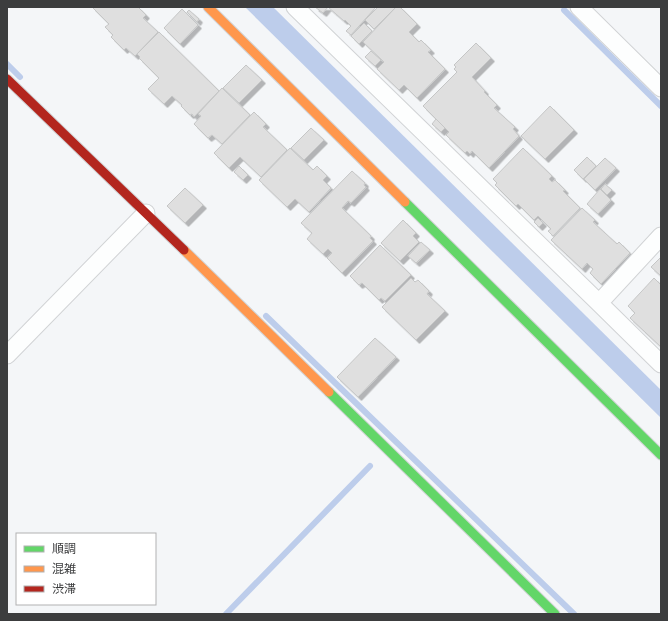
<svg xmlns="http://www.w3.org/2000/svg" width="668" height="621" viewBox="0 0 668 621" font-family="Roboto,'Noto Sans JP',sans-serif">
<defs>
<filter id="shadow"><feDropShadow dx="3.5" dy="3.5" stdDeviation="0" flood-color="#0004"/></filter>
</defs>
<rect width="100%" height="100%" fill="#f4f6f8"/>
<path fill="#bdcdeb" d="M 245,7 L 273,7 L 661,390 L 661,418 Z"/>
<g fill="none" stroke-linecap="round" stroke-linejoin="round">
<path stroke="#bdcdeb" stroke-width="6" d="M 564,10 L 661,106
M 7,64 L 20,77
M 266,316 L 574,614
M 226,614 L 370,466"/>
</g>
<path fill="#dfdfdf" stroke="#c5c6c6" filter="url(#shadow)" d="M 92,7 L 138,7 L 146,15 L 143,18 L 158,32 L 135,56 L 126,48 L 124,50 L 111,37 L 113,35 L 105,27 L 109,24 Z
M 315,7 L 376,7 L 351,35 L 346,31 L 351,26 L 345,20 L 344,21 L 328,7 L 323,13 Z
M 378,7 L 394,7 L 395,8 L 374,29 L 365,20 Z
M 396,7 L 400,7 L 417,24 L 409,32 L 419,42 L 421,40 L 431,50 L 428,52 L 445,69 L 417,98 L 404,85 L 399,90 L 377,69 L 384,62 L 363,42 Z
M 182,9 L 198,25 L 180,44 L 164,28 Z
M 189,10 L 199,19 L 197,22 L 187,12 Z
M 364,23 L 372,31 L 359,44 L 351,36 Z
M 159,32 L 219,91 L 194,117 L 192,114 L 190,115 L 181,106 L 182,105 L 172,96 L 164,104 L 148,89 L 159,78 L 139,58 L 140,57 L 137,54 Z
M 476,43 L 491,58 L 472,77 L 485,91 L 484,92 L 497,105 L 494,108 L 515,127 L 513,129 L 519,136 L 489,168 L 472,151 L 470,154 L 467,151 L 465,153 L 446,135 L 449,132 L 423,106 L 457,72 L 454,69 L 456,67 L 454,65 Z
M 371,51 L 381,60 L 375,66 L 365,57 Z
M 246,65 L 262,80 L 239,103 L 223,88 Z
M 222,88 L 250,115 L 222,144 L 212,135 L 208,138 L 194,124 L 201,116 L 198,114 Z
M 550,106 L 574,130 L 545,159 L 521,136 Z
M 254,112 L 266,124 L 263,127 L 287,150 L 261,177 L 240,157 L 229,168 L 214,153 Z
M 436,119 L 445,128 L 441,132 L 432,124 Z
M 311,128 L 324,140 L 304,160 L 291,148 Z
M 290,148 L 313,170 L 317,166 L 327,176 L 323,180 L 331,188 L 309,212 L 295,199 L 287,207 L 259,180 Z
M 523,148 L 552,176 L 549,179 L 552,182 L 555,180 L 565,190 L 563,191 L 580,208 L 553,236 L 548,231 L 551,229 L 538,216 L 534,220 L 518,204 L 516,206 L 495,185 L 497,183 L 493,179 Z
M 587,157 L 596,166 L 583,179 L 574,170 Z
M 605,158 L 616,168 L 595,190 L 584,179 Z
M 239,166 L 248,175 L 243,180 L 234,172 Z
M 352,171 L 365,183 L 364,185 L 366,187 L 351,203 L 348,201 L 342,208 L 371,236 L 370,238 L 373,241 L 342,273 L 327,258 L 332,253 L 328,249 L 323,254 L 307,239 L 312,233 L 301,223 Z
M 605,184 L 612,190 L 607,195 L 601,189 Z
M 185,188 L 203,205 L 185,223 L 167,206 Z
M 600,189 L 611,200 L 598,214 L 587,204 Z
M 582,208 L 595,220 L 593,222 L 617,244 L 619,242 L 630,253 L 601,284 L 590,273 L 593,269 L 587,263 L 582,269 L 551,240 Z
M 538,218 L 543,223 L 539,227 L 534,222 Z
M 403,220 L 416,233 L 413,236 L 419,242 L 400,261 L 381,243 Z
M 421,242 L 430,250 L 416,263 L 408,256 Z
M 380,245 L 411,275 L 385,301 L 381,298 L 379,300 L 362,283 L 359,285 L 350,276 Z
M 661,257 L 661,276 L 651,267 Z
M 411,278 L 415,282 L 418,280 L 429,291 L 427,294 L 445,311 L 416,340 L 382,307 Z
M 654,278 L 661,285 L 661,347 L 630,318 L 635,313 L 628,306 Z
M 375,338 L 396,357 L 358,397 L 337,377 Z"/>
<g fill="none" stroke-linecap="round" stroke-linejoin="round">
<defs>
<path id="street" d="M 295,7 L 599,303 L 661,364
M 579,7 L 661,88
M 599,303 L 661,236
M 7,355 L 146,213"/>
<path id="fast" d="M 405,202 L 661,455
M 329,392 L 555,614"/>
<path id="slow" d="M 208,7 L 405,202
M 184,250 L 329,392"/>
<path id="jam" d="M 7,79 L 184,250"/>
</defs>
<use href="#street" stroke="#d1d3d5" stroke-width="19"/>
<use href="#fast" stroke="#d1d3d5" stroke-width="11"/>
<use href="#slow" stroke="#d1d3d5" stroke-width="11"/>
<use href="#jam" stroke="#d1d3d5" stroke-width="11"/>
<use href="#street" stroke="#fdfefe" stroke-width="17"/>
<use href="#fast" stroke="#63d668" stroke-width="9"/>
<use href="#slow" stroke="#ff974d" stroke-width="9"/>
<use href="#jam" stroke="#b3261e" stroke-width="9"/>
</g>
<rect width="668" height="621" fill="none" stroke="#3c3d3e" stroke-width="16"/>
<rect x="16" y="533" width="140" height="72" fill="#ffffff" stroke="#b1b1b2"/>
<rect x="24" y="546" width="20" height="6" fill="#63d668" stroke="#b1b1b2"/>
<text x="52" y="553" font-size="12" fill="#3c3d3e">順調</text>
<rect x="24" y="566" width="20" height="6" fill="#ff974d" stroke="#b1b1b2"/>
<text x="52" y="573" font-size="12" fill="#3c3d3e">混雑</text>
<rect x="24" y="586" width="20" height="6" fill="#b3261e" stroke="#b1b1b2"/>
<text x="52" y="593" font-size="12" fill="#3c3d3e">渋滞</text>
</svg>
